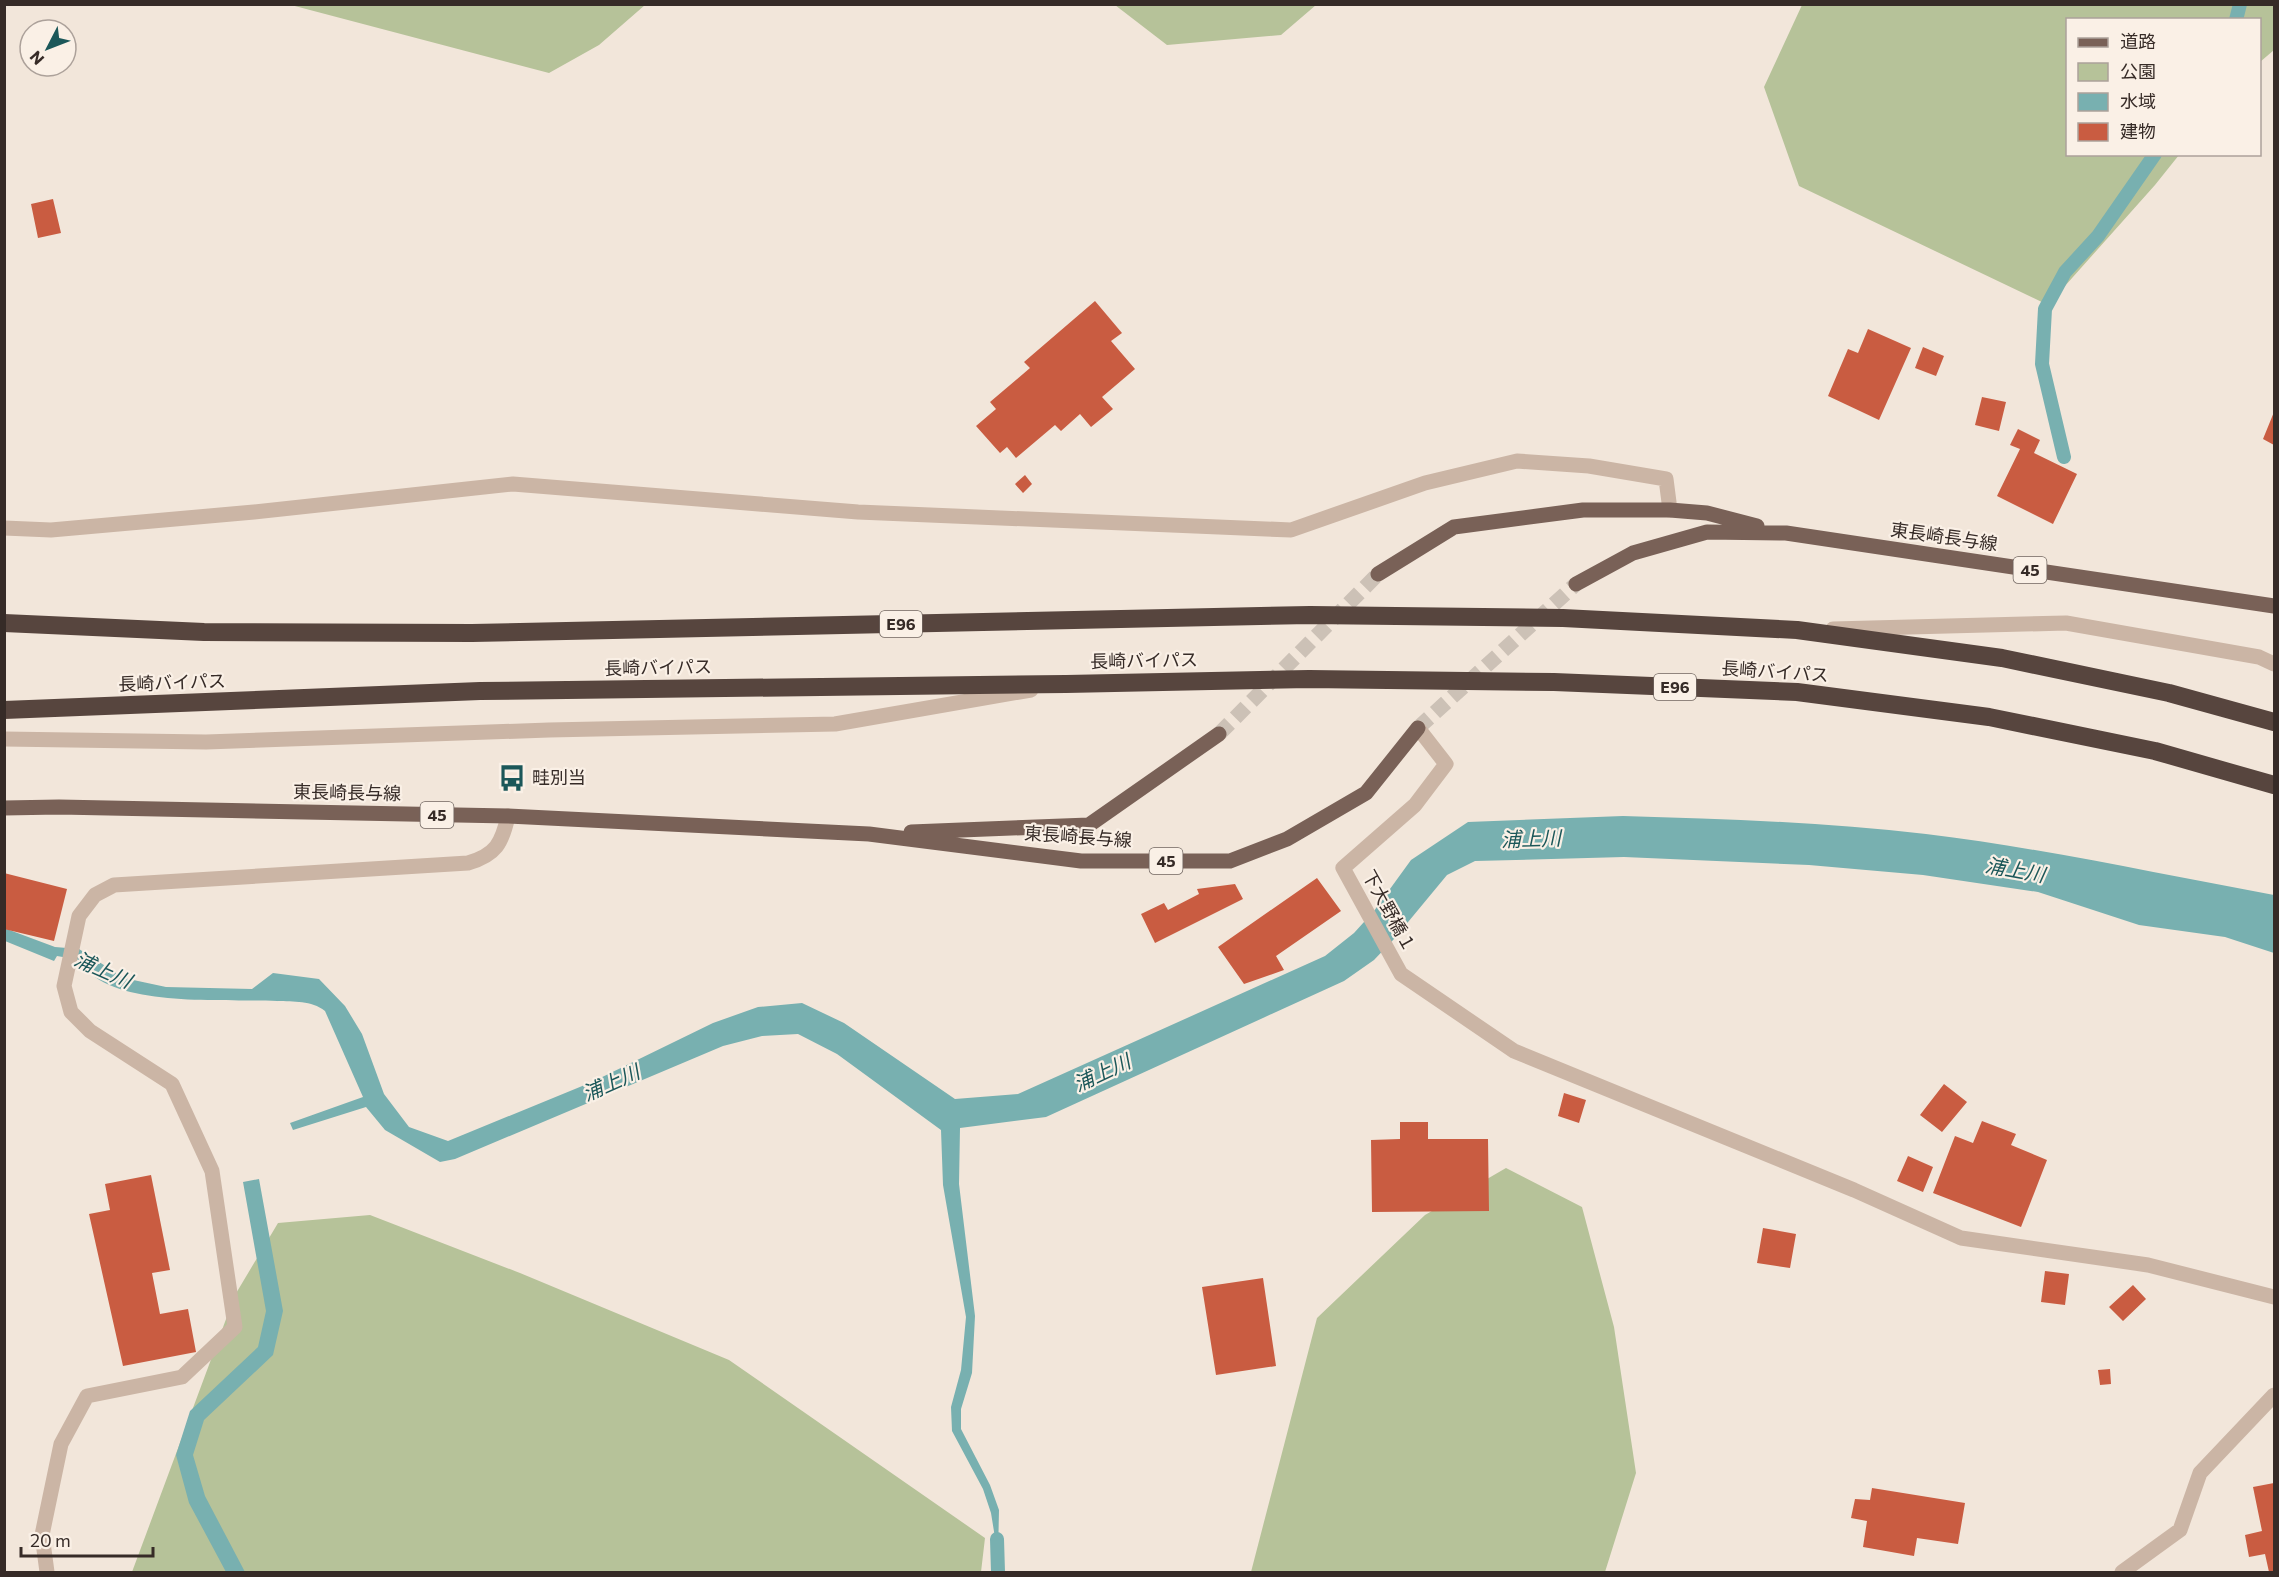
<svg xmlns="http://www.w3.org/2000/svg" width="2279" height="1577" viewBox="0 0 2279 1577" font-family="Commissioner,'Noto Sans JP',sans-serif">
<rect width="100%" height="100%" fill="#f2e6da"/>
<path fill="#b6c299" d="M 291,5 L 645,5 L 599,45 L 549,73 Z
M 1115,5 L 1316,5 L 1281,35 L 1167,45 Z
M 1802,5 L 2274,5 L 2274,50 L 2260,62 L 2260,20 L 2068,20 L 2068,154 L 2179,155 L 2155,185 L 2048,305 L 1799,186 L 1764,87 Z
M 1506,1168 L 1582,1207 L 1614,1327 L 1636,1473 L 1605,1572 L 1251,1572 L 1317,1318 L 1425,1215 Z
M 370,1215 L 520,1273 L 729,1360 L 985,1538 L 981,1572 L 132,1572 L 235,1295 L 278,1223 Z"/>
<path fill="#78b0b0" d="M 1623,816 C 1724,819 1825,822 1926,834 C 2043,848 2159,874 2274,895 L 2274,953 L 2225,937 L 2139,925 L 2038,892 L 1923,875 L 1809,865 L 1624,857 L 1475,861 L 1447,875 L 1394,939 L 1374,960 L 1344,981 L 1046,1117 L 960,1128 L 959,1184 L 975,1316 L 972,1373 L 961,1409 L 961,1429 L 990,1485 L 999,1510 L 998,1556 L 991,1513 L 983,1489 L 952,1431 L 951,1407 L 961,1370 L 966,1317 L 943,1185 L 941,1130 L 837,1054 L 798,1034 L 762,1036 L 723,1046 L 455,1159 L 440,1162 L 385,1130 L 366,1107 L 293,1130 L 290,1123 L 363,1097 L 325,1011 C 311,1000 294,1002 277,1001 C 228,998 105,1010 80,960 L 57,956 L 54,961 L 5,941 L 4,928 L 55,947 L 79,949 L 124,978 L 166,987 L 252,989 L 273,973 L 319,979 L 345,1006 L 362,1034 L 384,1094 L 409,1127 L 448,1141 L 592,1082 L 713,1023 L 758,1007 L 802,1003 L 844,1023 L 955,1099 L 1018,1094 L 1325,956 L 1354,933 L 1374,911 L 1411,860 L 1468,822 Z
M 259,1179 L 283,1311 L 273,1355 L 204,1420 L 193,1455 L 205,1496 L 245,1572 L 226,1572 L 189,1503 L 176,1455 L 190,1411 L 258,1347 L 266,1311 L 243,1182 Z"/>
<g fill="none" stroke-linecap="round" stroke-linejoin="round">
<path stroke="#78b0b0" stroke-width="14" d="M 2236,20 L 2240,4
M 2064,457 L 2042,364 L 2045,309 L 2065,272 L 2098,236 L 2155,154
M 997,1539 L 998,1572"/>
</g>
<path fill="#c95c41" d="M 53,199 L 61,233 L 38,238 L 31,204 Z
M 1095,301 L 1122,333 L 1111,341 L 1135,369 L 1102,397 L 1113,409 L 1091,427 L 1080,414 L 1061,431 L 1055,425 L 1016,458 L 1007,447 L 1000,453 L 976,426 L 996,409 L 990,402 L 1030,368 L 1024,362 Z
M 1868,329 L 1911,348 L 1879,420 L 1828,396 L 1848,349 L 1858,353 Z
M 1923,347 L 1944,356 L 1936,376 L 1915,368 Z
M 1982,397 L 2006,402 L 1999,431 L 1975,425 Z
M 2274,412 L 2274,445 L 2263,439 Z
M 2018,429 L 2040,440 L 2034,453 L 2077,474 L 2053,524 L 1997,496 L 2020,449 L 2010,445 Z
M 1025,475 L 1032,484 L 1023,493 L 1015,484 Z
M 4,873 L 67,889 L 54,941 L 4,929 L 6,914 L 4,914 Z
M 1317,878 L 1341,911 L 1276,956 L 1284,970 L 1244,984 L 1218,947 Z
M 1235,884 L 1243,899 L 1155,943 L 1141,914 L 1164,903 L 1168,910 L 1199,894 L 1197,889 Z
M 1944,1084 L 1967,1102 L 1942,1132 L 1920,1115 Z
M 1564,1093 L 1586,1100 L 1579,1123 L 1558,1116 Z
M 1982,1121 L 2016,1134 L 2011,1145 L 2047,1160 L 2021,1227 L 1933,1193 L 1955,1136 L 1973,1143 Z
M 1400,1122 L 1428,1122 L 1428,1139 L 1488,1139 L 1489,1211 L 1372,1212 L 1371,1140 L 1400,1139 Z
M 1908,1156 L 1933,1167 L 1923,1192 L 1897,1181 Z
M 151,1175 L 170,1270 L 152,1273 L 160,1314 L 188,1309 L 196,1352 L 123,1366 L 89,1214 L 110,1210 L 105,1184 Z
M 1763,1228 L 1796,1234 L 1790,1268 L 1757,1263 Z
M 2045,1271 L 2069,1274 L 2065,1305 L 2041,1302 Z
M 1263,1278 L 1276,1366 L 1216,1375 L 1202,1287 Z
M 2133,1285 L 2146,1299 L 2123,1321 L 2109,1307 Z
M 2110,1369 L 2111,1384 L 2100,1385 L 2098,1370 Z
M 2274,1483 L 2274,1572 L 2269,1572 L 2265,1554 L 2249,1557 L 2245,1535 L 2262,1531 L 2253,1487 Z
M 1872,1488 L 1965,1503 L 1958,1544 L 1917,1538 L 1914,1556 L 1863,1547 L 1867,1521 L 1851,1518 L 1855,1499 L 1870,1500 Z"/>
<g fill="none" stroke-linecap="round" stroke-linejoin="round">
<path stroke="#ccc1b6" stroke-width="15" stroke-dasharray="15 8" stroke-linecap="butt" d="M 1418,728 L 1576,584
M 1219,734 L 1378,574"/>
<path stroke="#cbb5a5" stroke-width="15" d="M 1833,629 L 2066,623 L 2259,657 L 2274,664
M 4,739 L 206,742 L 549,730 L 835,724 L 1031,690"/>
<path stroke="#cbb5a5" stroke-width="15" d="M 4,528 L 51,530 L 254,512 L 513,484 L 858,512 L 1291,530 L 1425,483 L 1517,461 L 1589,466 L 1666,479 L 1670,510
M 1418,728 L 1446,764 L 1415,805 L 1343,868 L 1401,974 L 1514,1051 L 1854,1190 L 1961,1238 L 2148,1265 L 2274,1297
M 47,1572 L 42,1535 L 61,1444 L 87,1396 L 182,1377 L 235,1327 L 212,1171 L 172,1084 L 90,1031 L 71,1012 L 64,986 L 79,916 L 95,895 L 114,885 L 468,863 C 496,855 502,843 508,816
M 2122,1572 L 2180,1530 L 2200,1473 L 2274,1395"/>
<path stroke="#796157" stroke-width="15" d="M 1378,574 L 1454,527 L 1583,510 L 1670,510 L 1707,513 L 1757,526
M 1576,584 L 1633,553 L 1707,532 L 1786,533 L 2274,606
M 4,808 L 59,807 L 508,816 L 869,834 L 1081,861 L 1230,861 L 1287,839 L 1366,793 L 1418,728
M 911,832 L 1089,825 L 1219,734"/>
<path stroke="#57453e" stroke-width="18" d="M 4,623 L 204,632 L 472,633 L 1310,615 L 1563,618 L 1797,630 L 2002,658 L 2169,693 L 2274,722
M 4,710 L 480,691 L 1066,684 L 1309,679 L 1554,682 L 1797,692 L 1989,717 L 2155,751 L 2274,785"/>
</g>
<defs>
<symbol id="bus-bare" viewBox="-9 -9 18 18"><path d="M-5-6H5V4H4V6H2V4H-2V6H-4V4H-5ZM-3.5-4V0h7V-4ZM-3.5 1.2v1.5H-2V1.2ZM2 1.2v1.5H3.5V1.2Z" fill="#1b5759" stroke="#faf0e6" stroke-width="2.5" paint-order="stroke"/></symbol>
</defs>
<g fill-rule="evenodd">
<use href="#bus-bare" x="493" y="759" width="38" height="38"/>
</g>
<g text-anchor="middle" stroke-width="4.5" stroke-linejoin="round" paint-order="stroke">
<g fill="#faf0e6" stroke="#716660" stroke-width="1.5">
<rect x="2013.5" y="557" width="33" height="26" rx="4.5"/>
<rect x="880" y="611" width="42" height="26" rx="4.5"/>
<rect x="1654" y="674" width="42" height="26" rx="4.5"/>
<rect x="420.5" y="802" width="33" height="26" rx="4.5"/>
<rect x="1149.5" y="848" width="33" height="26" rx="4.5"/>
</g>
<g font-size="16" font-weight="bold" fill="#362b27">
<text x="2030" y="576">45</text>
<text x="901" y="630">E96</text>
<text x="1675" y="693">E96</text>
<text x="437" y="821">45</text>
<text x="1166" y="867">45</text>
</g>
<g font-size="18" fill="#362b27" stroke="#faf0e6">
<text transform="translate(1944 537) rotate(8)" y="6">東長崎長与線</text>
<text transform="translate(1144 661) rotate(-1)" y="6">長崎バイパス</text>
<text transform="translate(658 668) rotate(-1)" y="6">長崎バイパス</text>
<text transform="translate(1775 672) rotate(4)" y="6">長崎バイパス</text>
<text transform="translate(172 683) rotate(-2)" y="6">長崎バイパス</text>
<text transform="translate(347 793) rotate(1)" y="6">東長崎長与線</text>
<text transform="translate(1078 837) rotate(4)" y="6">東長崎長与線</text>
<text transform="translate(1389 911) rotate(61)" y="6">下大野橋１</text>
</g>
<g font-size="18" fill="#362b27" stroke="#faf0e6" text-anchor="start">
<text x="532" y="784">畦別当</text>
</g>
<g font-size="20" font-style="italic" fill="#1b5759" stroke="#faf0e6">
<text transform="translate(1531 839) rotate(-2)" y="7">浦上川</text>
<text transform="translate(2015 870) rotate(10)" y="7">浦上川</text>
<text transform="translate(103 970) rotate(24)" y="7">浦上川</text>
<text transform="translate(1102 1073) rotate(-25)" y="7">浦上川</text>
<text transform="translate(611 1083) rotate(-24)" y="7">浦上川</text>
</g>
</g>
<rect width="2279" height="1577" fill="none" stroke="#362b27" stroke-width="12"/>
<rect x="2066" y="18" width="195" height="138" fill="#faf0e6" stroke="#aca19a" stroke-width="1.5"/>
<rect x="2078" y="38" width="30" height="9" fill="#796157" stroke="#aca19a" stroke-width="1.5"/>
<text x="2120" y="48" font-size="18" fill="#362b27">道路</text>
<rect x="2078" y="63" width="30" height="18" fill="#b6c299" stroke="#aca19a" stroke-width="1.5"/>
<text x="2120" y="78" font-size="18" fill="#362b27">公園</text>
<rect x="2078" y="93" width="30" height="18" fill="#78b0b0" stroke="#aca19a" stroke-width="1.5"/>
<text x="2120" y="108" font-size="18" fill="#362b27">水域</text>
<rect x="2078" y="123" width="30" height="18" fill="#c95c41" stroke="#aca19a" stroke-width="1.5"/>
<text x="2120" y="138" font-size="18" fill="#362b27">建物</text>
<g transform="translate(48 48) rotate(228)"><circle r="28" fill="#faf0e6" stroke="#aca19a" stroke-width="1.5"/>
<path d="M0-4.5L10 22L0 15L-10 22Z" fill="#1b5759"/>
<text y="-9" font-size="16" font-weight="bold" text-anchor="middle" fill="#362b27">N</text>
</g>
<path d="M21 1547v9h132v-9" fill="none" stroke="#362b27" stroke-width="3"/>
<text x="30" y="1547" font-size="18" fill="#362b27" stroke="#faf0e6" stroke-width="4.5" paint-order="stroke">20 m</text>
</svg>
